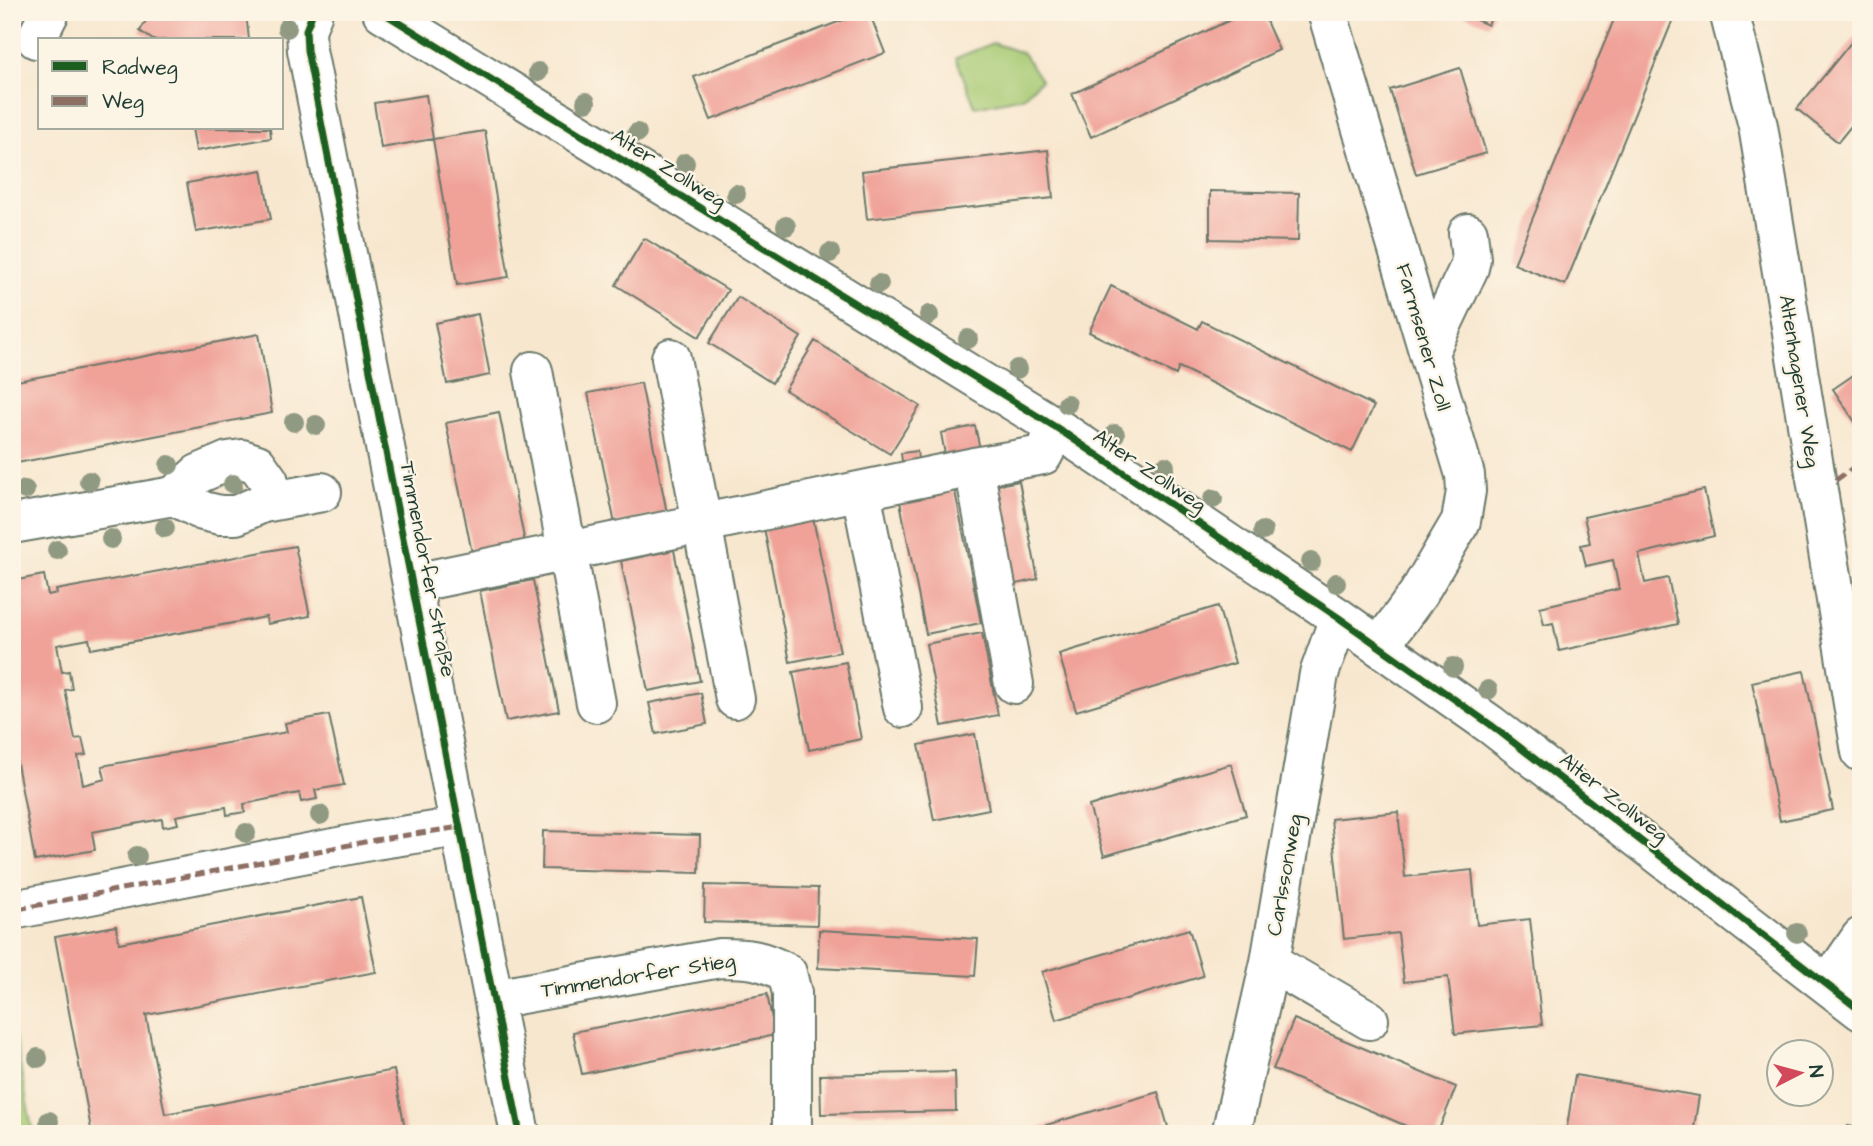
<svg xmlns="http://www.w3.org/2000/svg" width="1873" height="1146" viewBox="0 0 1873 1146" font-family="'Architects Daughter',sans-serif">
<rect width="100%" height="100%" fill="#fcf5e5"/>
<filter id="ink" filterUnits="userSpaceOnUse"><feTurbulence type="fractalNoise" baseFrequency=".0143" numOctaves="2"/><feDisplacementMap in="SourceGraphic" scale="14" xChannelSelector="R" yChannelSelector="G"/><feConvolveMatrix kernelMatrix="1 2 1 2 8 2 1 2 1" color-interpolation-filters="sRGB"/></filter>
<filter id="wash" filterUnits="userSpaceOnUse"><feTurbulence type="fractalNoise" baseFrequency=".00686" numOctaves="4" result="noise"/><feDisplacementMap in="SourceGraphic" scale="28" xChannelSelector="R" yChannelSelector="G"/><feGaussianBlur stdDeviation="1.57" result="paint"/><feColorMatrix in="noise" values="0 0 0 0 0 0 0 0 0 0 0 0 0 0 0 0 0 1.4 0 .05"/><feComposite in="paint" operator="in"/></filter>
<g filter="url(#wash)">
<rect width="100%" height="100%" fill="#f8e7cf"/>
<path fill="#a7ca74" stroke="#638454" stroke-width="2" d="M 993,43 L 1023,53 L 1041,80 L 1023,97 L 975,107 L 956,58 Z
M 12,1023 L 33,1134 L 12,1134 Z"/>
<g id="blocks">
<path fill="#f0a299" d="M 151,12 L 242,12 L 247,22 L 249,40 L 153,40 L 140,31 Z
M 864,12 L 869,12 L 885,53 L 711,120 L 694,77 Z
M 1247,12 L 1262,12 L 1279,50 L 1091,137 L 1072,94 Z
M 1457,12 L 1494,12 L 1488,25 Z
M 1617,12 L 1676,12 L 1565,285 L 1514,264 Z
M 1861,30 L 1861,114 L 1838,142 L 1797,109 Z
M 1460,68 L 1486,153 L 1416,174 L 1390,90 Z
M 426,95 L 433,139 L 381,148 L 374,103 Z
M 192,128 L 270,128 L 271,138 L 196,151 Z
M 485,131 L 509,277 L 457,285 L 433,139 Z
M 1048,150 L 1053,198 L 867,219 L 862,171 Z
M 262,170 L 271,219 L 196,232 L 187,183 Z
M 1210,191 L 1299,193 L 1298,241 L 1210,239 Z
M 644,238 L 728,290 L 699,337 L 616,285 Z
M 1111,286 L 1198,329 L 1202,321 L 1374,406 L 1352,452 L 1179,367 L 1176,375 L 1089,332 Z
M 738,297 L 801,337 L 772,383 L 709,343 Z
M 478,314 L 490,375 L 447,384 L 435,323 Z
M 259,334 L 272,413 L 12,464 L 12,382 Z
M 815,341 L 920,406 L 890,454 L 785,390 Z
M 1861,370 L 1861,431 L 1833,389 Z
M 641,383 L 667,513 L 615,524 L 588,393 Z
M 499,412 L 525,543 L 472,553 L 446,423 Z
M 975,426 L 981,454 L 946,460 L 941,433 Z
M 917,451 L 919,467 L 903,469 L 901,453 Z
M 1019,481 L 1038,579 L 1012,585 L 993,486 Z
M 1704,490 L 1714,536 L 1639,554 L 1645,583 L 1668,578 L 1678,624 L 1559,651 L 1553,623 L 1544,625 L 1540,607 L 1619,589 L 1613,560 L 1586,566 L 1581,545 L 1590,543 L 1584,517 Z
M 955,491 L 981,623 L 926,634 L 900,502 Z
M 813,518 L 840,652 L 790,662 L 764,528 Z
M 295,546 L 310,616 L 267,624 L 266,617 L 91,649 L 89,639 L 57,645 L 62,672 L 69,671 L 72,689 L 65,690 L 75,739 L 82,738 L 86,755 L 78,756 L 83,785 L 105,779 L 102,766 L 287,732 L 285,723 L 329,715 L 344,785 L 315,790 L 317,799 L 301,802 L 299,793 L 244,804 L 245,812 L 227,815 L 226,807 L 176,816 L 178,824 L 163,827 L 162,819 L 92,832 L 95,850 L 35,861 L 12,736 L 12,581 L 44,575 L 48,595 L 57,593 L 56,590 Z
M 674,550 L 700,681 L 648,691 L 621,561 Z
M 533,580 L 559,711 L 506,721 L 480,591 Z
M 1218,606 L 1235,663 L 1076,711 L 1059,654 Z
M 982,633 L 998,715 L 942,726 L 926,644 Z
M 846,662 L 861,739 L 809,750 L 793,672 Z
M 1804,671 L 1833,810 L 1780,821 L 1752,682 Z
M 701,693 L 707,724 L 656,734 L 649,703 Z
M 975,734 L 989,809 L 934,820 L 919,745 Z
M 1231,764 L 1246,815 L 1104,856 L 1089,806 Z
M 1398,812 L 1405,877 L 1472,870 L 1477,925 L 1530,919 L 1542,1025 L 1455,1034 L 1448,977 L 1404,982 L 1398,933 L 1344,939 L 1331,819 Z
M 543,831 L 700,835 L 699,873 L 542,869 Z
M 705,885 L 818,888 L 817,925 L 704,922 Z
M 361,897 L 376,972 L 146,1015 L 165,1114 L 394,1070 L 406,1134 L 92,1134 L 55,937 L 116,926 L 119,943 Z
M 1189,929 L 1203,976 L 1056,1020 L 1042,972 Z
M 819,930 L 978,939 L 975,976 L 818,968 Z
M 767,994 L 775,1035 L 582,1074 L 573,1032 Z
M 1294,1019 L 1456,1087 L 1437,1134 L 1425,1134 L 1273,1069 Z
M 955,1072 L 956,1111 L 821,1114 L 820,1075 Z
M 1575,1075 L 1699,1096 L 1693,1134 L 1566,1133 Z
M 1158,1092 L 1170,1134 L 1019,1134 L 1019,1133 Z
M 1848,1126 L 1861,1128 L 1861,1134 L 1847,1134 Z"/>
</g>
</g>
<g filter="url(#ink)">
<use href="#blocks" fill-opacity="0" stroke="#6b786a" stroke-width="2"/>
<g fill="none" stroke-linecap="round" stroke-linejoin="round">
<defs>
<path id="minor" d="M 313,12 L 306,30 L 307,50 L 520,1134
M 382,12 L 1057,428 L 1339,618 L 1491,725 L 1861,1011
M 1327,12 L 1465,475 L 1466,491 L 1461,521 L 1418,594 L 1380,646
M 1729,12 L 1758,126 L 1861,752
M 36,39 L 50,12
M 1429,352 L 1469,268 L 1471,259 L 1468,233
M 671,358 L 735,699
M 533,371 L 596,703
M 974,467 L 1014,684
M 861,491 L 903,708
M 263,503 L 322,492
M 12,524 L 174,496 L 198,474 L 228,461 L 242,459 L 257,464 L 269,481 L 270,493 L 263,503 L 236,515 L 220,515 L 203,511 L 174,496
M 414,583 L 974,467 L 1043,455 L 1057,428
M 18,909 L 375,840 L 460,827
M 1270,962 L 1369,1020
M 1828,985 L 1861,937
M 494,999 L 720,958 C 749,958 761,959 787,973 L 792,993 L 792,1134
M 1231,1134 L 1270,962 L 1319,674 L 1339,618"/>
</defs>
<use href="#minor" stroke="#6b786a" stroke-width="42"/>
<use href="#minor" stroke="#fff" stroke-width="38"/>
<path stroke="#8d6e63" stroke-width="5" stroke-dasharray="10 5" stroke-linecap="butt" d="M 1836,480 L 1861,462
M 18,909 L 375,840 L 460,827"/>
<defs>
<path id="cycleway" d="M 313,12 L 306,30 L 307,50 L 520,1134
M 382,12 L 1057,428 L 1339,618 L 1491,725 L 1861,1011"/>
</defs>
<use href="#cycleway" stroke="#fcf5e5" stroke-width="11"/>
<use href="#cycleway" stroke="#1b5e20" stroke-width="7"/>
</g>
<g fill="#909981">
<circle cx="287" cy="28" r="10"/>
<circle cx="538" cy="72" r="10"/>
<circle cx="586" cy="102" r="10"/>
<circle cx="637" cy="133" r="10"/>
<circle cx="685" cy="163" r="10"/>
<circle cx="736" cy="194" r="10"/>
<circle cx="786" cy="226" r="10"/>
<circle cx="830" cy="253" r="10"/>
<circle cx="879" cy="284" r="10"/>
<circle cx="929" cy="315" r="10"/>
<circle cx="968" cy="339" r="10"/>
<circle cx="1017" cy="369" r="10"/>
<circle cx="1067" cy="404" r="10"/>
<circle cx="294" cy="422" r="10"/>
<circle cx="316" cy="425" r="10"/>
<circle cx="1115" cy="434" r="10"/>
<circle cx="169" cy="465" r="10"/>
<circle cx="1165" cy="466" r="10"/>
<circle cx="89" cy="481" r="10"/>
<circle cx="233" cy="484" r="10"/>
<circle cx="25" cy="490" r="10"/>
<circle cx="1213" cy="499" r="10"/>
<circle cx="165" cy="528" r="10"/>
<circle cx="1263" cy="531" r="10"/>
<circle cx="111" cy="539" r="10"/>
<circle cx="57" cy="550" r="10"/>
<circle cx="1311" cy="562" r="10"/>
<circle cx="1336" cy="583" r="10"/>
<circle cx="1453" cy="667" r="10"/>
<circle cx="1488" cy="690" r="10"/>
<circle cx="320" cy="815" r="10"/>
<circle cx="246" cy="833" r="10"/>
<circle cx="137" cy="856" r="10"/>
<circle cx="1797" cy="933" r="10"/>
<circle cx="38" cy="1058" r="10"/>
<circle cx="49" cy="1121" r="10"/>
</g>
</g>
<g text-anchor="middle" stroke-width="5" stroke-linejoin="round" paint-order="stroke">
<g font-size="21" fill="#1f3d34" stroke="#fcf5e5">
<text transform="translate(669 168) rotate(32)" y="7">Alter Zollweg</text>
<text transform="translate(1424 337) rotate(74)" y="7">Farmsener Zoll</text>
<text transform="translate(1800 381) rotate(81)" y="7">Altenhagener Weg</text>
<text transform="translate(1150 470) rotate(34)" y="7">Alter Zollweg</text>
<text transform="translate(428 569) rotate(79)" y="7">Timmendorfer Straße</text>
<text transform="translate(1614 797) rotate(38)" y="7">Alter Zollweg</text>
<text transform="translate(1284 875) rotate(-80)" y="7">Carlssonweg</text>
<text transform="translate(638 975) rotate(-9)" y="7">Timmendorfer Stieg</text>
</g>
</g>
<rect width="1873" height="1146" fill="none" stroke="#fcf5e5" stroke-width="42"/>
<rect x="38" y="38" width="245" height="91" fill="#fcf5e5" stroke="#a4ab9e" stroke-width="2"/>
<rect x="52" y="61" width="35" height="10" fill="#1b5e20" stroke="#a4ab9e" stroke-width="2"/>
<text x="102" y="74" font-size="21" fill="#1f3d34">Radweg</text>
<rect x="52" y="96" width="35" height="10" fill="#8d6e63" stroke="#a4ab9e" stroke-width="2"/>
<text x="102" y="108" font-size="21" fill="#1f3d34">Weg</text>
<g transform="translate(1800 1073) rotate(84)"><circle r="33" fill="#fcf5e5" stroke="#a4ab9e" stroke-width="2"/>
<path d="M0-5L12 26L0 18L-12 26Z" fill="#d1495b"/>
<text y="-10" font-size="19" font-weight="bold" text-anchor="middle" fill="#1f3d34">N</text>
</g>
</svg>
